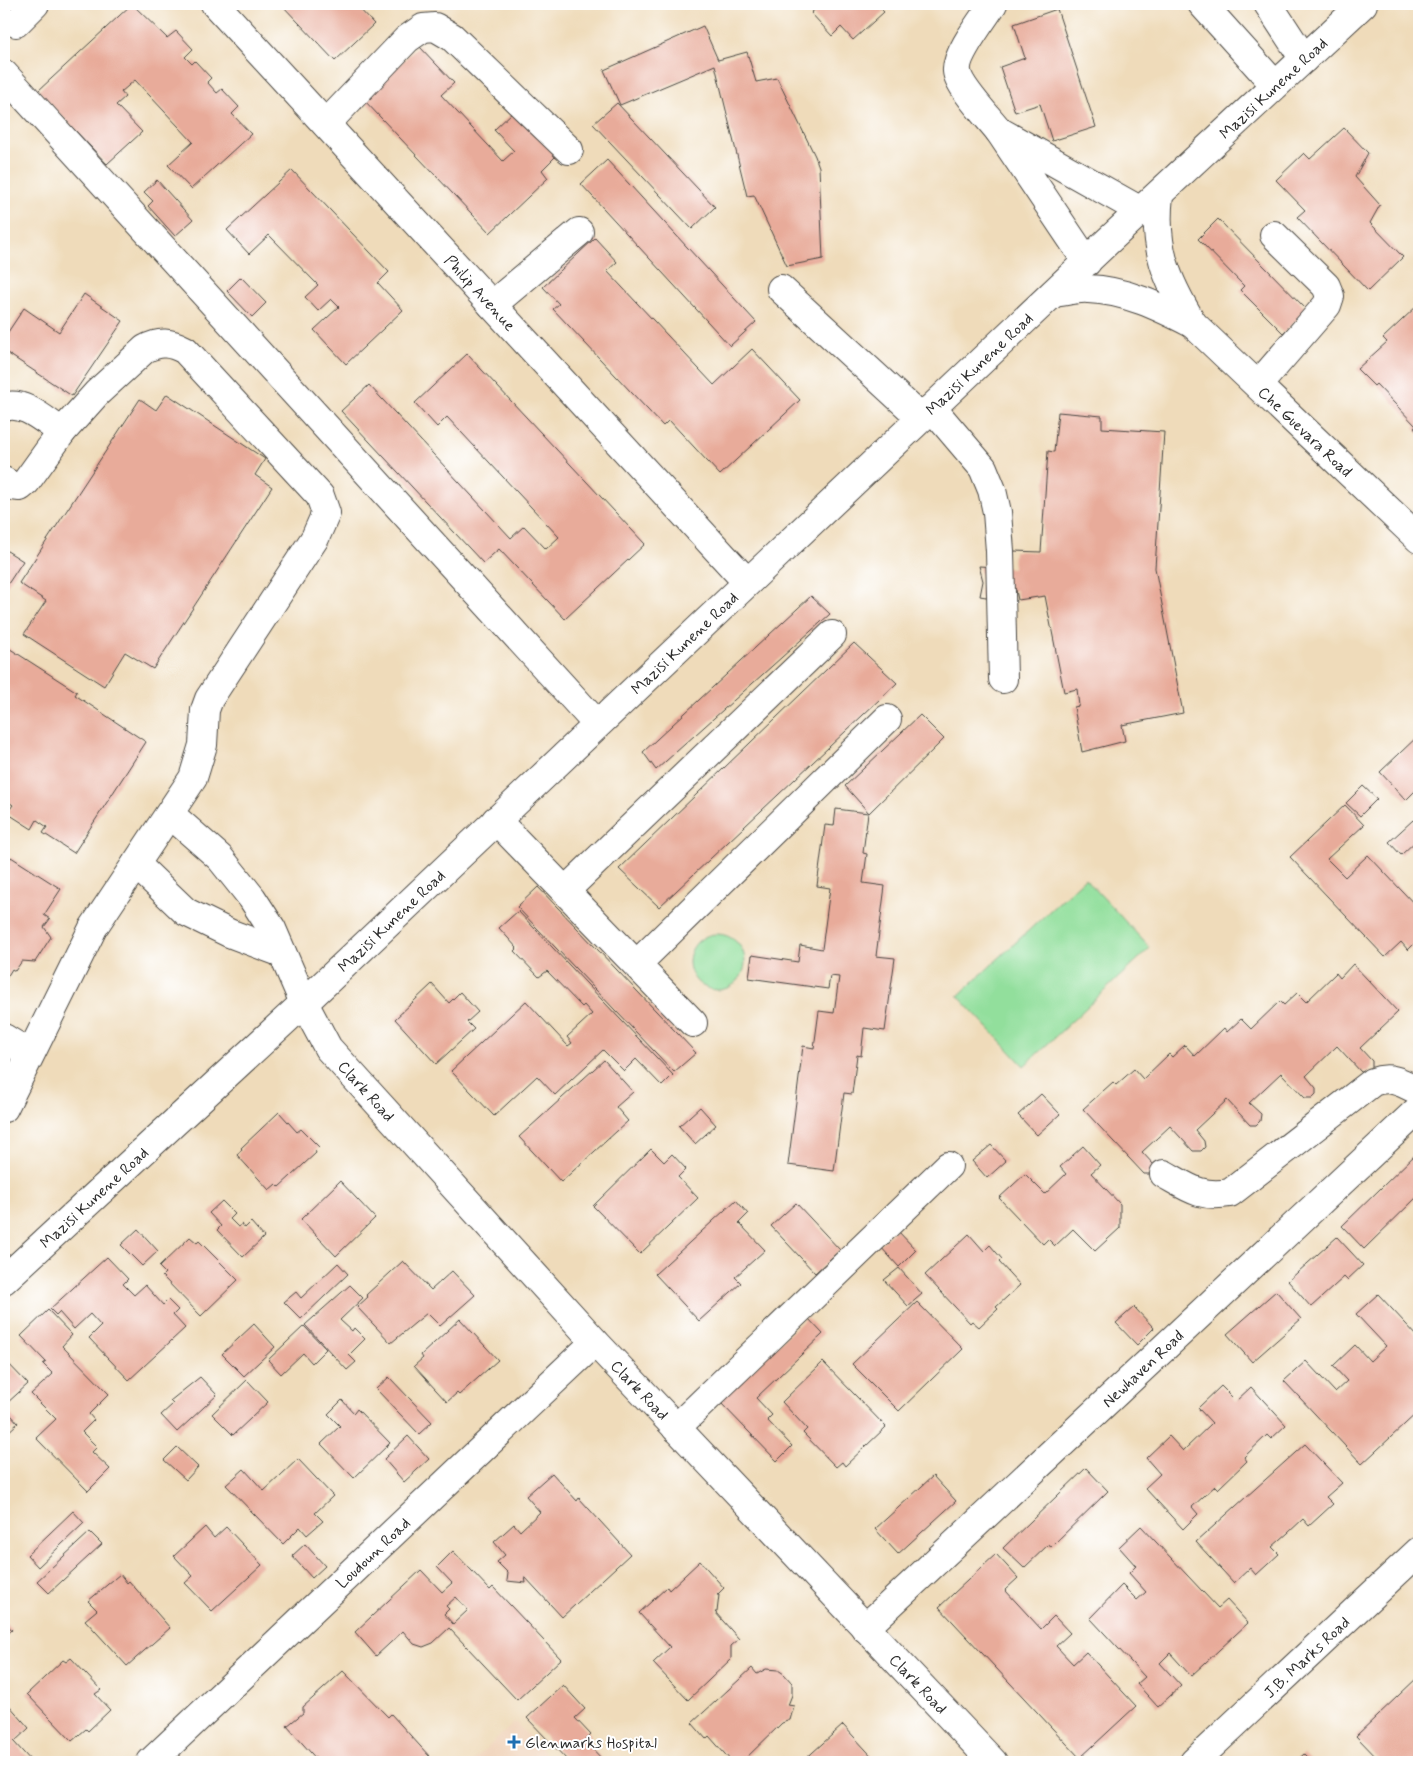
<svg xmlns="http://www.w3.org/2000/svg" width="1423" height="1766" viewBox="0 0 1423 1766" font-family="Mynerve,sans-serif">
<rect width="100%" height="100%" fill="#fff"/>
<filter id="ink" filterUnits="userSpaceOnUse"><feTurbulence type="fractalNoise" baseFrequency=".02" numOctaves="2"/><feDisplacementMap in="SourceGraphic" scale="10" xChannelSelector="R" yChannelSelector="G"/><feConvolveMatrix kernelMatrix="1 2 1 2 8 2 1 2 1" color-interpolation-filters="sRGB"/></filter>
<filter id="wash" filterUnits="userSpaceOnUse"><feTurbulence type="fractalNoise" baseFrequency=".0096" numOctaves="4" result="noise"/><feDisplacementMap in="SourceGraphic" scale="20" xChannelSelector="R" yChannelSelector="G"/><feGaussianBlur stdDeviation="1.12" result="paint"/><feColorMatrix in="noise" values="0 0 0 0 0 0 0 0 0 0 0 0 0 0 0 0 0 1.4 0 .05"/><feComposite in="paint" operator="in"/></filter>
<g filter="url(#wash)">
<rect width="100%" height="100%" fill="#efdbba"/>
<path fill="#f1d5bd" d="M 515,1722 L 554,1762 L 472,1762 Z"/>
<path fill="#92df9c" stroke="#5e8564" d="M 1085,878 L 1150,948 L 1024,1066 L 958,996 Z
M689 962a28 28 0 1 1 56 0a28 28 0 1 1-56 0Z"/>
<g id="blocks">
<path fill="#e8ab9a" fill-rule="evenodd" d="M 132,4 L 167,38 L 176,31 L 193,49 L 185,57 L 192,64 L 195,61 L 211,78 L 207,82 L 217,93 L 222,89 L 239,107 L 232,114 L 251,134 L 191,189 L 168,165 L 193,142 L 135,80 L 121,92 L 125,97 L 116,105 L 142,132 L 107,164 L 38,91 Z
M 281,4 L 355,4 L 374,24 L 335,61 Z
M 821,4 L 876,4 L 884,12 L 853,40 L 841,27 L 832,36 L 811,13 Z
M 1057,9 L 1096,127 L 1052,141 L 1040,104 L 1015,112 L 1000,67 L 1025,58 L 1014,24 Z
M 703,26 L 718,60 L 747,52 L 756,82 L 777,78 L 815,156 L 819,167 L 823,259 L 787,266 L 754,195 L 747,196 L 715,65 L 620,105 L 604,70 Z
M 419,46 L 454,83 L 441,95 L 503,161 L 514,151 L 494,130 L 515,110 L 557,155 L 542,170 L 548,178 L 490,233 L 363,99 Z
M 617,103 L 715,207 L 692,229 L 593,124 Z
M 1344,128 L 1368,153 L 1355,177 L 1380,205 L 1370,223 L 1403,257 L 1368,291 L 1297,217 L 1305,210 L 1276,180 L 1304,153 L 1310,159 Z
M 607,160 L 756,322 L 730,346 L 581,184 Z
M 292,170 L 389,272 L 378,283 L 403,310 L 346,364 L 314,330 L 339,307 L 331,299 L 318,311 L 305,297 L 318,285 L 269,235 L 249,254 L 227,230 Z
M 157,180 L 193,220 L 175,236 L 148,206 L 153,201 L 144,192 Z
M 1218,219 L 1307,310 L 1283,333 L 1240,290 L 1244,286 L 1198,239 Z
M 595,238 L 617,262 L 607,271 L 714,385 L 752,349 L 800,400 L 720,475 L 669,420 L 663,426 L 553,309 L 559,304 L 543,287 Z
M 241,277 L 266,303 L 252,317 L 227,291 Z
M 84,294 L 123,321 L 72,396 L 4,351 L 4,338 L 24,308 L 59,332 Z
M 1419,304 L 1419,434 L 1414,428 L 1416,426 L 1376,384 L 1374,386 L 1357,369 L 1387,342 L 1383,338 Z
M 467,354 L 645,544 L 565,619 L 499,549 L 483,563 L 341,411 L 369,385 L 511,538 L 524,526 L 546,549 L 559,537 L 447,417 L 437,427 L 415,403 Z
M 167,394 L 265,459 L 255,475 L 272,487 L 153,669 L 125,652 L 104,686 L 24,634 L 46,601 L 19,583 L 140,399 L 156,410 Z
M 1058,412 L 1102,416 L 1102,428 L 1164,432 L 1155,568 L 1183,713 L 1122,725 L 1125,741 L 1082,752 L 1074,707 L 1079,706 L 1077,689 L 1064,692 L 1045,596 L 1018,600 L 1016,590 L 986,597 L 980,596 L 983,581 L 979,566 L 1013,568 L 1014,551 L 1041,552 L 1048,451 L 1054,452 Z
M 4,549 L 23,561 L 4,590 Z
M 811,596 L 830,614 L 656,770 L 643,752 Z
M 854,643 L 897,683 L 659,907 L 619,869 Z
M 4,645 L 77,692 L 75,695 L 146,742 L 74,853 L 43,833 L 47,827 L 37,820 L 32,829 L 7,813 L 13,805 L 6,800 L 4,804 Z
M 920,715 L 944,739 L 869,813 L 845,786 Z
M 1419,735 L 1419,787 L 1406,800 L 1380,772 Z
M 1363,786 L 1377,799 L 1360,816 L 1346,803 Z
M 1345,805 L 1364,825 L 1327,859 L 1345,877 L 1368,855 L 1419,909 L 1419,939 L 1408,950 L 1401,942 L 1385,957 L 1290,857 Z
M 836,809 L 868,813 L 863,853 L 867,854 L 863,883 L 885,886 L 876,956 L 895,958 L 885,1031 L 864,1028 L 861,1056 L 857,1055 L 852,1094 L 844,1093 L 834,1171 L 788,1165 L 803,1046 L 814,1048 L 819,1011 L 834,1013 L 839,977 L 830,976 L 828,989 L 749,978 L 752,955 L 798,962 L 800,945 L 822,949 L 830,888 L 817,886 L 825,825 L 834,826 Z
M 1413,820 L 1419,826 L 1419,838 L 1401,855 L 1389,842 Z
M 11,857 L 61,889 L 44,915 L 50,919 L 44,927 L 51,937 L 35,962 L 22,961 L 15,971 L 12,969 L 4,982 L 4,869 Z
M 538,887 L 696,1053 L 674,1072 L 517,907 Z
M 518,911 L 673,1075 L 662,1086 L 636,1059 L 624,1071 L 603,1050 L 555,1095 L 537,1076 L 494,1116 L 451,1071 L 526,1001 L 568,1046 L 572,1043 L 567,1037 L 592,1014 L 584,1005 L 582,1007 L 547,971 L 539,977 L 514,951 L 517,948 L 499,928 Z
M 1353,964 L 1398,1012 L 1360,1048 L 1372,1061 L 1372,1067 L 1368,1071 L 1361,1072 L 1337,1046 L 1306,1076 L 1316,1088 L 1316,1094 L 1312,1098 L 1305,1098 L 1281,1073 L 1249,1103 L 1261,1114 L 1260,1121 L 1256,1125 L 1250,1125 L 1227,1100 L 1195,1130 L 1204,1141 L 1205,1147 L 1201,1151 L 1193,1151 L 1170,1126 L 1142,1152 L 1154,1165 L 1154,1171 L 1150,1174 L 1144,1174 L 1083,1109 L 1113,1082 L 1116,1085 L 1134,1069 L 1143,1079 L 1169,1054 L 1172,1057 L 1185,1045 L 1195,1056 L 1224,1028 L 1227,1032 L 1241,1019 L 1251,1029 L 1280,1001 L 1284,1005 L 1297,993 L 1306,1002 L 1336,973 L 1340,978 Z
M 432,984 L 449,1003 L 460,992 L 478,1012 L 467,1022 L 474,1029 L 436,1064 L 395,1019 Z
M 604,1060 L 633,1092 L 616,1107 L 628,1121 L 561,1182 L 519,1137 Z
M 1041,1094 L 1060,1114 L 1037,1135 L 1018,1115 Z
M 700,1107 L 716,1125 L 695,1144 L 679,1126 Z
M 279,1112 L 297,1132 L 301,1129 L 319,1147 L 315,1151 L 316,1153 L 279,1187 L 276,1184 L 269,1190 L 237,1155 L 242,1149 L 241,1148 Z
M 991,1145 L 1006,1161 L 987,1178 L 972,1161 Z
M 1083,1146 L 1100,1165 L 1091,1173 L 1120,1204 L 1120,1228 L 1095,1251 L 1073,1229 L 1055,1246 L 1048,1239 L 1043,1244 L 999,1198 L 1025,1174 L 1045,1194 L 1066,1174 L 1060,1167 Z
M 651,1149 L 664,1162 L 672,1154 L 686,1169 L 678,1177 L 698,1198 L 640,1254 L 593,1206 Z
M 1419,1151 L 1419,1195 L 1364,1249 L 1342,1226 Z
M 340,1181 L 375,1218 L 336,1256 L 301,1219 Z
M 736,1200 L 748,1214 L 739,1223 L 765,1250 L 735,1277 L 741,1283 L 699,1321 L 655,1274 Z
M 222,1201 L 235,1214 L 230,1219 L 238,1227 L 242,1224 L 245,1228 L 251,1222 L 264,1237 L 243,1257 L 217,1230 L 221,1226 L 209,1213 Z
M 796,1203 L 840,1250 L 815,1273 L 771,1226 Z
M 138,1229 L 158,1251 L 142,1266 L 121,1245 Z
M 896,1229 L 916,1250 L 899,1267 L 879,1245 Z
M 969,1234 L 984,1251 L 990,1245 L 1002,1259 L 999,1262 L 1020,1285 L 996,1307 L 998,1309 L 979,1327 L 972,1321 L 970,1323 L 925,1275 Z
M 190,1237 L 197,1243 L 199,1241 L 238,1280 L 201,1316 L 162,1276 L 165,1273 L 159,1267 Z
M 1337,1237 L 1363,1265 L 1347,1280 L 1344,1277 L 1311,1307 L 1288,1281 Z
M 107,1257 L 128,1279 L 123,1284 L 134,1295 L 145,1285 L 163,1305 L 168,1300 L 178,1310 L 173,1315 L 185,1328 L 129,1380 L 89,1338 L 101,1326 L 90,1314 L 74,1329 L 59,1312 L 56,1315 L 50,1309 Z
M 403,1261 L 431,1290 L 452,1271 L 475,1295 L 440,1326 L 427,1313 L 391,1343 L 357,1307 L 368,1297 L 366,1295 Z
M 338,1263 L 348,1274 L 301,1319 L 284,1302 L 296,1292 L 301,1298 Z
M 899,1268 L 922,1294 L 908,1306 L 884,1280 Z
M 350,1285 L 363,1298 L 340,1320 L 352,1331 L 354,1328 L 365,1339 L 349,1355 L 356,1362 L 347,1370 L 305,1325 Z
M 1276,1291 L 1301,1319 L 1252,1362 L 1227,1334 Z
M 1378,1294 L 1419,1338 L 1419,1411 L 1362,1464 L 1284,1381 L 1306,1361 L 1335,1392 L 1347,1381 L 1333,1366 L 1355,1345 L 1370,1361 L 1386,1346 L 1356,1314 Z
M 917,1302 L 963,1349 L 899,1411 L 852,1364 Z
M 1134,1307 L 1154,1328 L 1137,1345 L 1116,1323 Z
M 48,1310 L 72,1335 L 62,1346 L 109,1394 L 89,1414 L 94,1420 L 82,1432 L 97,1447 L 92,1452 L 110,1469 L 88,1491 L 36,1438 L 56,1419 L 31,1394 L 53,1374 L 43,1364 L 46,1362 L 21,1336 Z
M 807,1317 L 823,1334 L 756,1398 L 772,1415 L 767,1420 L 792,1446 L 777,1461 L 719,1401 Z
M 460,1319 L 498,1360 L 459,1395 L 457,1393 L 447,1402 L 414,1366 L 423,1358 L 421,1355 Z
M 254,1324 L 275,1347 L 244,1376 L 222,1354 Z
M 304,1326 L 326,1349 L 312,1363 L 303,1353 L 281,1374 L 268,1360 Z
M 4,1359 L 28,1384 L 6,1404 L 4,1401 Z
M 823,1362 L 886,1427 L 845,1466 L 842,1462 L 836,1467 L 803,1433 L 807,1429 L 782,1402 Z
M 200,1377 L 217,1395 L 177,1432 L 161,1415 L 173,1404 L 170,1401 Z
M 389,1377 L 432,1422 L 419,1434 L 376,1389 Z
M 247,1380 L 268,1402 L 233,1435 L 212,1414 Z
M 1221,1386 L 1236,1401 L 1251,1387 L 1286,1425 L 1271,1439 L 1267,1435 L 1244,1457 L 1247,1461 L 1218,1489 L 1215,1486 L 1192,1507 L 1198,1514 L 1183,1529 L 1145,1488 L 1160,1474 L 1146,1458 L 1169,1436 L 1183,1451 L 1212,1423 L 1198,1408 Z
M 342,1400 L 354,1413 L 357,1409 L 390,1443 L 354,1478 L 321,1444 L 340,1426 L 328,1414 Z
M 4,1407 L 18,1423 L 4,1436 Z
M 408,1436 L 429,1459 L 404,1482 L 384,1459 Z
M 1305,1444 L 1342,1483 L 1326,1497 L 1333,1504 L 1309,1526 L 1303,1519 L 1288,1533 L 1272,1547 L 1279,1554 L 1256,1575 L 1250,1568 L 1234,1583 L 1196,1542 Z
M 177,1447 L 198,1467 L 186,1480 L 164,1460 Z
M 298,1459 L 333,1496 L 315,1513 L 323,1521 L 307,1535 L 300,1527 L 283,1544 L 226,1485 L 244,1469 L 264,1491 Z
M 1086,1468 L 1108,1491 L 1051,1547 L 1049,1544 L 1024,1568 L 1003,1548 Z
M 552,1473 L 577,1501 L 579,1498 L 630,1554 L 562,1617 L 525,1577 L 526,1583 L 507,1581 L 508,1573 L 497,1562 L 505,1555 L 494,1542 L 514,1524 L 520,1531 L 540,1512 L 526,1496 Z
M 933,1476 L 956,1501 L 898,1554 L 875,1529 Z
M 73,1511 L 84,1523 L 38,1567 L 27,1555 Z
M 1141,1526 L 1218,1608 L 1227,1600 L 1248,1623 L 1191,1676 L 1170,1653 L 1160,1663 L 1181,1686 L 1158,1707 L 1137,1684 L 1145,1677 L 1090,1618 L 1122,1585 L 1137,1600 L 1146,1592 L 1129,1573 L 1136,1566 L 1119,1547 Z
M 205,1527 L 214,1538 L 226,1527 L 262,1565 L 212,1611 L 185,1583 L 193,1576 L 174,1556 Z
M 90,1532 L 102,1544 L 49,1593 L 37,1581 Z
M 305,1544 L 325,1566 L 312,1578 L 292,1556 Z
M 453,1551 L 490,1590 L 493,1587 L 561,1659 L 517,1700 L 449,1628 L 433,1643 L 423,1647 L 414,1644 L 403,1631 L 376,1656 L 355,1632 L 421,1570 L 442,1592 L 452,1583 L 437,1567 ZM 456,1597 L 468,1610 L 453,1624 L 444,1614 L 449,1609 L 446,1606 Z
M 996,1554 L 1018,1578 L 1005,1590 L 1041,1629 L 1054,1616 L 1070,1633 L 1056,1646 L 1073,1664 L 1086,1652 L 1136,1706 L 1080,1758 L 939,1607 Z
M 700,1561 L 724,1588 L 717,1595 L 719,1595 L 717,1612 L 715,1612 L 739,1639 L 731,1646 L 731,1659 L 688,1700 L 653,1663 L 670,1647 L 639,1613 L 667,1587 L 669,1590 Z
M 120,1574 L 127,1583 L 129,1581 L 170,1628 L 127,1666 L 85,1620 L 97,1610 L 88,1601 Z
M 4,1621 L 12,1630 L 4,1637 Z
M 71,1658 L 101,1690 L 95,1694 L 110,1710 L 88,1731 L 86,1729 L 72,1741 L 27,1694 L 63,1660 L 66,1662 Z
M 752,1668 L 757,1674 L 766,1669 L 778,1670 L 784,1674 L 792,1683 L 792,1695 L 788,1705 L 794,1706 L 790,1720 L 782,1723 L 742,1762 L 732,1762 L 709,1736 L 706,1739 L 692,1723 Z
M 343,1671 L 388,1717 L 391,1714 L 430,1757 L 424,1762 L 319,1762 L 287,1726 L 303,1713 L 303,1707 Z
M 1419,1676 L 1419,1762 L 1381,1762 L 1356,1736 Z
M 563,1685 L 585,1709 L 575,1718 L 591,1735 L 585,1741 L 605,1762 L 569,1762 L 527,1718 Z
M 9,1705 L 29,1728 L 14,1742 L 32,1762 L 4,1762 L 4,1710 Z
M 843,1725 L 877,1762 L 802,1762 Z
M 1304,1754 L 1312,1762 L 1295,1762 Z"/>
</g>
</g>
<g filter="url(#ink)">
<use href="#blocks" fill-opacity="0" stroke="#484540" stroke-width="1"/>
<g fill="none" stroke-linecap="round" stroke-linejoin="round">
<defs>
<g id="minor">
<path id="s1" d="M 215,4 L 747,582"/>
<path d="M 993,4 C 984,18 955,55 957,71 C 958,86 989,118 999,131"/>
<path d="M 1202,4 L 1275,85"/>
<path d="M 1268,4 L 1304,59"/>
<path d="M 16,23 L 35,4"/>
<path d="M 4,74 L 597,724"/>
<path d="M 326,124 L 407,39 L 423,28 L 435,27 L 452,37 L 569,150"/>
<path id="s2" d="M 1159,195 C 1153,248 1166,279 1193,324 L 1419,539"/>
<path d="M 1087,262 L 999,131 L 1141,211"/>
<path d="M 781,289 L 921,418"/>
<path d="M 1054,293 C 1065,292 1077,288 1088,289 C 1125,290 1160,307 1193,324"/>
<path d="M 492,305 L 579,232"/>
<path d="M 1258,385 L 1327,305 L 1330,296 L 1326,286 L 1274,235"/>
<path d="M 4,407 C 24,400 45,421 62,432"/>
<path d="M 932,408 L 983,468 L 992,490 L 997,512 L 1000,551 L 1003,679"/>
<path d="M 4,481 L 12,486 L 20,487 L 26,482 L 62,432 L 97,393 L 145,349 C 160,341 170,342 185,350 L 320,496 L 326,513 L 315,538 L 209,699 L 205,710 L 203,745 L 193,778 L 93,928 L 4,1108"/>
<path id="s3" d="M 170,814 L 220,858 L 252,898 L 272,929 L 304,1003 L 328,1048 L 595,1342 L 993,1762"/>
<path d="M 496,820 L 693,1023"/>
<path d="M 136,864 L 186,912 L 229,933 L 282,953"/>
<path d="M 565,891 L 832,635"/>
<path d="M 637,964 L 887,719"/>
<path d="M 4,1038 L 30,1054"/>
<path d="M 1164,1174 C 1189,1188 1200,1198 1230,1193 L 1373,1082 C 1391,1075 1403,1083 1419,1091"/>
<path id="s4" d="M 4,1280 L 304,1003 L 1107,242 L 1363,4"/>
<path d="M 676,1428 L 948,1166"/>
<path id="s5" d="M 865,1628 L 1419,1109"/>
<path id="s6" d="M 151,1762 L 595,1342"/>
<path id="s7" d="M 1194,1762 L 1419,1551"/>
</g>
</defs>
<use href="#minor" stroke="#484540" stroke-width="30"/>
<use href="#minor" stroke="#fff" stroke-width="28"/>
</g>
</g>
<path fill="#1f6fb2" stroke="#fff" stroke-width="2" d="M511.5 1734.5h5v5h5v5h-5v5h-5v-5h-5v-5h5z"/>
<g text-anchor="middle" stroke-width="4" stroke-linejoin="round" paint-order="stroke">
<g font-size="16" fill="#2b2b2b" stroke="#fff">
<text dy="6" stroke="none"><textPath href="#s4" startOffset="1741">Mazisi Kunene Road</textPath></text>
<text dy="6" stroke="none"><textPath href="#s1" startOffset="392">Philip Avenue</textPath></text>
<text dy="6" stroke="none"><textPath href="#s4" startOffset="1338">Mazisi Kunene Road</textPath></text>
<text dy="6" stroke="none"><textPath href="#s2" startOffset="292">Che Guevara Road</textPath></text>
<text dy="6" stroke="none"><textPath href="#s4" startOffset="932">Mazisi Kunene Road</textPath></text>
<text dy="6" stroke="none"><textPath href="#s4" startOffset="528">Mazisi Kunene Road</textPath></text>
<text dy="6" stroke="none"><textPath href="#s3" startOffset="344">Clark Road</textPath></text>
<text dy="6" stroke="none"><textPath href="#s4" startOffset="122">Mazisi Kunene Road</textPath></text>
<text dy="6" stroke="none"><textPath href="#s5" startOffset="380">Newhaven Road</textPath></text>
<text dy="6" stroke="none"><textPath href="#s3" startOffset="749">Clark Road</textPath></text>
<text dy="6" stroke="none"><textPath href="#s6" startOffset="305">Loudoun Road</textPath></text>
<text dy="6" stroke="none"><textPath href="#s7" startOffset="154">J.B. Marks Road</textPath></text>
<text dy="6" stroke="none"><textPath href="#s3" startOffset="1154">Clark Road</textPath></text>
</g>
<g font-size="16" fill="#2b2b2b" stroke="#fff" text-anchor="start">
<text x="525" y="1748">Glenmarks Hospital</text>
</g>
</g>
<rect width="1423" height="1766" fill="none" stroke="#fff" stroke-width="20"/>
</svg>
